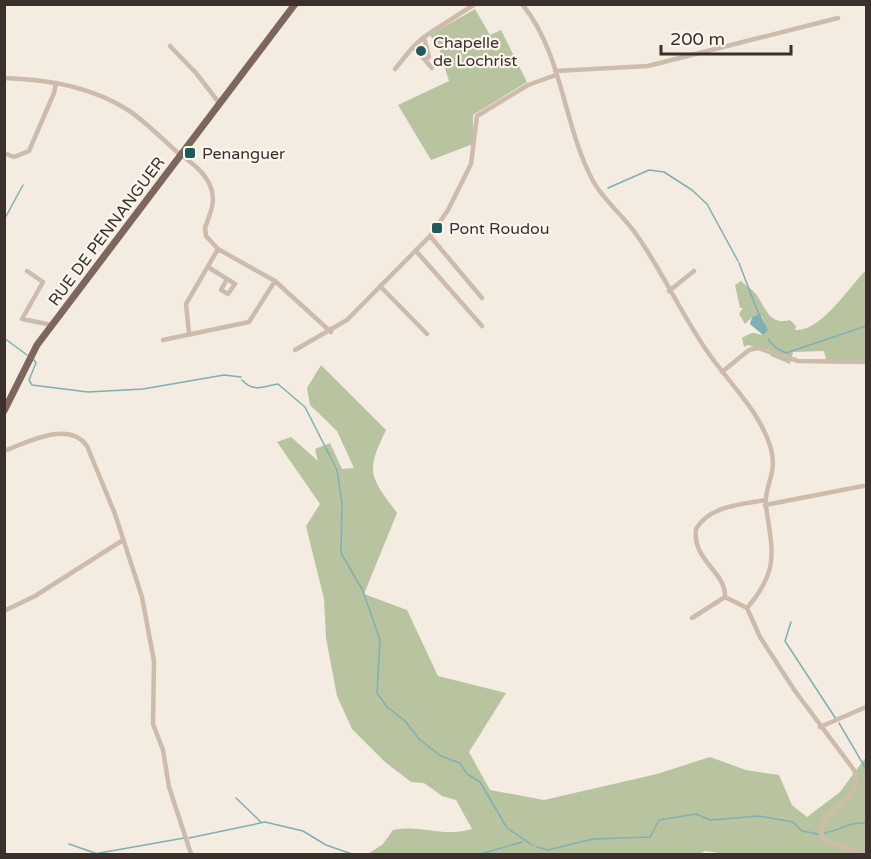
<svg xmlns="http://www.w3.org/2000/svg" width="871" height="859" viewBox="0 0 871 859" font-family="'Varela Round',sans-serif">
<rect width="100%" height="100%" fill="#f4ebe1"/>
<path fill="#b8c4a0" d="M 475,9 L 490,35 L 501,30 L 527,82 L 473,115 L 473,144 L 431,160 L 398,105 L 449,81 L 439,49 L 430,35 Z
M 866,270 L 866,360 L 827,363 L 824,351 L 793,352 L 790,364 L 771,356 L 769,352 L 748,345 L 744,347 L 742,338 C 753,332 752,332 762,335 L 767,330 L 762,316 L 752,317 L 745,324 L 739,314 L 743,308 L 740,308 L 735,285 L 741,281 C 746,286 752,289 756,294 C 766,308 769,326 790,320 L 796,326 L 795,330 C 821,332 849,287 866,270 Z
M 321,365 L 386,430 C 365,473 370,476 397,513 L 364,594 L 407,610 L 438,676 L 506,693 L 469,752 L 490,790 L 544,800 L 657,774 L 710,757 L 746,770 L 779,775 L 792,805 L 807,817 L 840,792 L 866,757 L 866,854 L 725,854 L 705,851 L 700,854 L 368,854 L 383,844 L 393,830 C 423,824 440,838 472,829 L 456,800 L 442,796 L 424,783 L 411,782 L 385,762 L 352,729 L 337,696 L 326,638 L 324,599 L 306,526 L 320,504 L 277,442 L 291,437 L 318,461 L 315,449 L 330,443 L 342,469 L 354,468 L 337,431 L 310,405 L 307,388 Z"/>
<path fill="#7fb0b2" d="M 760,314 L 768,330 L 763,335 L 750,324 L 752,317 Z"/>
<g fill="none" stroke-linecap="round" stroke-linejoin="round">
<path stroke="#7fb0b2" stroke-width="1.5" d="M 608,188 L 649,170 L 664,172 L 692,190 L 707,204 L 738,261
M 4,220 L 23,185
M 739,263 L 759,315
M 4,338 L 27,355
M 768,339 L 776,348 L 786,353 L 866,326
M 34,360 L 36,363 L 29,380 L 32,385 L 88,392 L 143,389 L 224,375 L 241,377
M 242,380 C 254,393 263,386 278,384 L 305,407 L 337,470 L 342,503 L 341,553 L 363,591 L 380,640 L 377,693 L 387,707 L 405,721 L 420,740 L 441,756 L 460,763 L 467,774 L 480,782 L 507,828 L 532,845
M 791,622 L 785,641 L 836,719
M 839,723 L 866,769
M 236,798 L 261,822
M 825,833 C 845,829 846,822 866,823
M 189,838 L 265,822 L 303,831 L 326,845 L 352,854
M 69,844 L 95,853
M 537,847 L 548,850 L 593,839 L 650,837 L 659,820 L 696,814 L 710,820 L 759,816 L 793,822 L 802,831 L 819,834
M 94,854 L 184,838
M 428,854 L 436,854
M 481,854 L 522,842"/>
<path stroke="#cdbbac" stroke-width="4.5" d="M 522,4 C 563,54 563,125 593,181 C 604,201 623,215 636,234 C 663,272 682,316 709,354 C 731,385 761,413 771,449 C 778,475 763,487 766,507 C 773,552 779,571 747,608
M 424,37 L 429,57 L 425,60 L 413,47 C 418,42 423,37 430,33 L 475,4
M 170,46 L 196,73 L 220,104
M 425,60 L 432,68
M 395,69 L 413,47
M 555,71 L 648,66 L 838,18
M 4,78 C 46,79 92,87 128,110 C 146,122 161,138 177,152 C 189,161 206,172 211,188 C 216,202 210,214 205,228 L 206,236 L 218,249 L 275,281 L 331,332
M 4,153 L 14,157 L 29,151 L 54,93 L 56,83
M 430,236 L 482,298
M 417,252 L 482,326
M 208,267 L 235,284 L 228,294 L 221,290 L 227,279
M 27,271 L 43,282 L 22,319 L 52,325
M 380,286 L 427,334
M 669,291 L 694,271
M 189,334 L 186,304 L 218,249
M 163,340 L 249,322 L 275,281
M 295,350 L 347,320 L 430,236 L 448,210 L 471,164 L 477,116 L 528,85 L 556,75
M 722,372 L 749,350 L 758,348 L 798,361 L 866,362
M 4,451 C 28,442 69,420 87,446 L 115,514 L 142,597 L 154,661 L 153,724 L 163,750 L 169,787 L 191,854
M 765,505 L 863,486
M 725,597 L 747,608 L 760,637 L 795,691 L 854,770 C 868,805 810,806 823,840 L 864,854
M 725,597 C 726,571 692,561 696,529 C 709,506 742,504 766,500
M 4,611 L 35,596 L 123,540
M 692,618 L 725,597
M 820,727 L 866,707"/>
<path stroke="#7d675c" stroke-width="7" d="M 4,411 L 37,345 L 295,4"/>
</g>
<g fill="#1f5a5e" stroke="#fbf5ee" stroke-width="2">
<circle cx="421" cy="51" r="6"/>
<rect x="184" y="147" width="12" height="12" rx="3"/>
<rect x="431" y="222" width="12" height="12" rx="3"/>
</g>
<g text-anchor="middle" stroke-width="4.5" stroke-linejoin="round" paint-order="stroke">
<g font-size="16" fill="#3b302b" stroke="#fbf5ee" text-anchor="start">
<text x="433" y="48">Chapelle<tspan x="433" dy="18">de Lochrist</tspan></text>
<text x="202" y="159">Penanguer</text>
<text x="449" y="234">Pont Roudou</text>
</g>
<g font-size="16" fill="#3b302b" stroke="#fbf5ee">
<text transform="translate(106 231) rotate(-53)" y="6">RUE DE PENNANGUER</text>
</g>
</g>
<rect width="871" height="859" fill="none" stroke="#3b302b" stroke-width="12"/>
<path d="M661 45v9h130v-9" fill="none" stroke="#3b302b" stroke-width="3"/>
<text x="670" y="45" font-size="18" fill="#3b302b" stroke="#fbf5ee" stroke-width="4.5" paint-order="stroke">200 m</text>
</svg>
